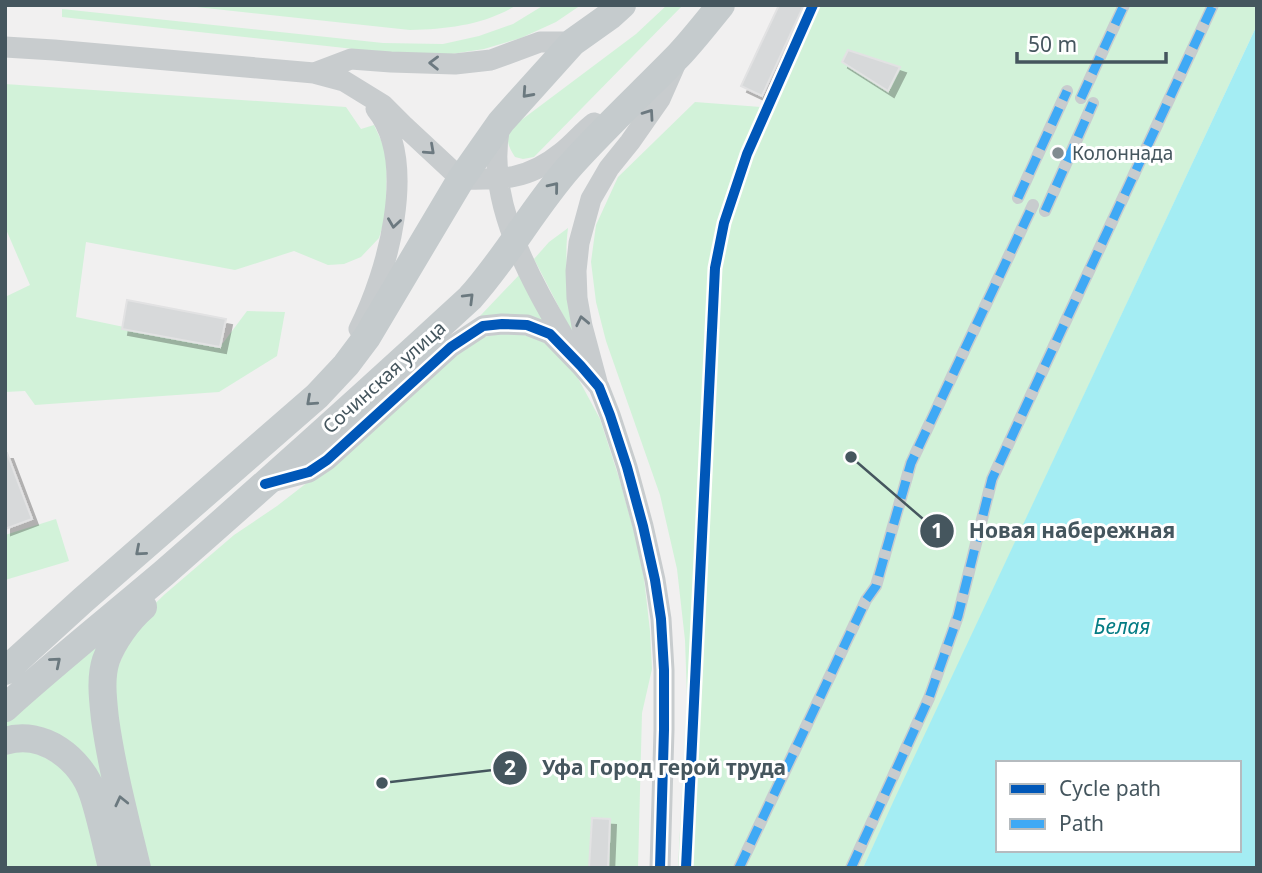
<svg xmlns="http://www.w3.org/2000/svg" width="1262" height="873" viewBox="0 0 1262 873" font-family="'Noto Sans',sans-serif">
<defs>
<filter id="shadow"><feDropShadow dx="6" dy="6" stdDeviation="0" flood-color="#0004"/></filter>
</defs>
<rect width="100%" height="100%" fill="#f1f0f0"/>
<path fill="#d2f2d9" d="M 178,5 L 517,5 C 484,25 448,29 410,30 Z
M 544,5 L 581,5 L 556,22 L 521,38 L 484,49 L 445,55 L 381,52 L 62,17 L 62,9 L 383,43 L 443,44 L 479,36 L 513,24 Z
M 667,5 L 683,5 L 534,157 L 523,159 L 515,157 C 504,140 506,135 520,121 L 636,34 Z
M 807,5 L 1257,5 L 1257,25 L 863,868 L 678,868 L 687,697 L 685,640 L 677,569 L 660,495 L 606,341 L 596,302 L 591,262 L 596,225 L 618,177 L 695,102 L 761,107 Z
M 5,84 L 346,107 L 361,129 L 374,125 L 387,153 L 386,215 L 379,238 L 361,257 L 344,264 L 328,265 L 294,251 L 235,270 L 86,242 L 76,317 L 220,347 L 247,311 L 285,312 L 277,356 L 219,392 L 35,405 L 25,391 L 5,392 L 5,297 L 30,285 L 5,227 Z
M 568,228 C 563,266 571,302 577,340 L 566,321 L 534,259 L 549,242 Z
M 521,273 L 549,323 L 506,316 L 480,316 Z
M 499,334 L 521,334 L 541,340 L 572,367 L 600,419 L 620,481 L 636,539 L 644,578 L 650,631 L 652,669 L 642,713 L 638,868 L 146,868 L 125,772 L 112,679 L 141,617 L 165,594 L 234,535 L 277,506 L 317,475 L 433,369 L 479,338 Z
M 56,519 L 69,561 L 5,580 L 5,535 Z
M 107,635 L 108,796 C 89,765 73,731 33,726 C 25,725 14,727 5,728 L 5,722 L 51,684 Z
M 31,750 L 67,770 L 81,796 L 100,868 L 5,868 L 5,753 Z"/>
<path fill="#a4edf3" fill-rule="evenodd" d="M 1257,25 L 1257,868 L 863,868 L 894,800 ZM 998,763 L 1239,763 L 1239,850 L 998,850 Z"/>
<path fill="#d7d9da" stroke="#e2e2e3" stroke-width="2" filter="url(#shadow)" d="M 779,5 L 804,5 L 762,96 L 741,86 Z
M 848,50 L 900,67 L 888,91 L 842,62 Z
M 127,300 L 226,319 L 220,347 L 122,329 Z
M 5,453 L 7,453 L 32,519 L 5,529 Z
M 592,818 L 610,819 L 608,868 L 589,868 Z"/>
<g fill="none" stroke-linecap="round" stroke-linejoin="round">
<path stroke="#c8ccce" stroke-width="12" d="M 1081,98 L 1124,5
M 1018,198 L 1067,91
M 1045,211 L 1093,103
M 739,868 L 866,600 L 876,586 L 911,463 L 1033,205
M 851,868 L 929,698 L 958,616 L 992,479 L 1213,5"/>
<path stroke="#c8ccce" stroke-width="21" d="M 5,47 L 54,50 L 314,73 L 344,81 L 383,105 L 403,125 L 461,179 C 501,180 528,180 561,153 C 573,144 582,132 594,123
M 314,73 L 351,59 L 391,62 L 455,64 L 491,60 L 540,42 L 573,42
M 500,126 C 484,200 531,281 568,344
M 359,329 C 387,274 419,162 376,109
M 597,382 L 582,326 L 577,298 L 576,271 L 579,243 L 591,199 L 609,168 L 630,142 L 660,99 L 675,65
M 267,483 L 309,472 L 327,460 L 451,347 L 483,326 L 502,324 L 527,325 L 550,334 L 581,366 L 599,387 L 610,415 L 627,467 L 643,526 L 655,580 L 661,619 L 664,670 L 664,730 L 660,868"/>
<path stroke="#c5cbcd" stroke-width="28" d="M 5,671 L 83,600 L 317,396 L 346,365 L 367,337 L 461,179 L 501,122 L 573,42 L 611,15 L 622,5
M 5,708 C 57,661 111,618 164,573 C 267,483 369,391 470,298 C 507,257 533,208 570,166 C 605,127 643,92 679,55 C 694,39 707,22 721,5
M 5,741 C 43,729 81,759 93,794 C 101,818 106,844 112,868
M 137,868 C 125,818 112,769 105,719 C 103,700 100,678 106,660 C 113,641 128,620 143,607"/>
<path stroke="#3fa9f5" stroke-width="9" stroke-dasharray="18 9" stroke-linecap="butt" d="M 1081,98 L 1124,5
M 1018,198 L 1067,91
M 1045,211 L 1093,103
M 739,868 L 866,600 L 876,586 L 911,463 L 1033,205
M 851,868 L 929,698 L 958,616 L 992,479 L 1213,5"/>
<defs>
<path id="cycleway" d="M 265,484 L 309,472 L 327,460 L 451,347 L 483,326 L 502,324 L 527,325 L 550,334 L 581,366 L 599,387 L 610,415 L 627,467 L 643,526 L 655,580 L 661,619 L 664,670 L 664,730 L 660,868
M 686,868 L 715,268 L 724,223 L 747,154 L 813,5"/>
</defs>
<use href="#cycleway" stroke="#fff" stroke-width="15"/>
<use href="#cycleway" stroke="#0057b8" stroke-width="10"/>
</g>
<defs><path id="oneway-chevron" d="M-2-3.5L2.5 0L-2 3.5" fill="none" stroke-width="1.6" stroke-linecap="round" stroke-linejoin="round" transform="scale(1.75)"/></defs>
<g stroke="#6c7980">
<use href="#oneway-chevron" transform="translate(434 63) rotate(-179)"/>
<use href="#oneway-chevron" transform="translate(649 114) rotate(-55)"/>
<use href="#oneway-chevron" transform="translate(430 150) rotate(42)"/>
<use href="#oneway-chevron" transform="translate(394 223) rotate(98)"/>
<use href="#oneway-chevron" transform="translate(582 321) rotate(-102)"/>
</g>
<g stroke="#6b797f">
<use href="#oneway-chevron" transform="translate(527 93) rotate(132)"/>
<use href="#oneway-chevron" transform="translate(554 187) rotate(-51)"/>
<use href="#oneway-chevron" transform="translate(469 298) rotate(-45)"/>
<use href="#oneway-chevron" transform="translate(311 401) rotate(138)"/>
<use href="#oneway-chevron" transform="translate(140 551) rotate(139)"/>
<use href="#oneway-chevron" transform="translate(56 662) rotate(-40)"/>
<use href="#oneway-chevron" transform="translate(121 801) rotate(-103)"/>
</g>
<circle fill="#818c91" stroke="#fff" stroke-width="2.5" cx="1058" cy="153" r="7"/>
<g text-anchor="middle" stroke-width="6" stroke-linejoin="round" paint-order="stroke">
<g font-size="19" fill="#45565e" stroke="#fff" text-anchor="start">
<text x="1072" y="160">Колоннада</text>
</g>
<g font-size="19" fill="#45565e" stroke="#fff">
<text transform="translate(384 377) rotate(-42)" y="7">Сочинская улица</text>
</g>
<g font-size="21" font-style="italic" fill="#057c84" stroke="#fff">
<text x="1122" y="634">Белая</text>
</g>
</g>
<path fill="none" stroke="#45565e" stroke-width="2.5" d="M851 457L937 531M382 783L510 768"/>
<g fill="#45565e" stroke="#fff" stroke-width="2.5">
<circle cx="851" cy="457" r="7"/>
<circle cx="382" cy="783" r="7"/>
<circle cx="937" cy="531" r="18"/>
<circle cx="510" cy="768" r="18"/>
</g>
<g font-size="21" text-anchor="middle" font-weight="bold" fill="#fff">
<text x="937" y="538">1</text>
<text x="510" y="775">2</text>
</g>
<g font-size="21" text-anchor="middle" font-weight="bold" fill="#45565e" stroke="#fff" stroke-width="6" stroke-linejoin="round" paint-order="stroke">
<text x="1072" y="538">Новая набережная</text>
<text x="664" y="775">Уфа Город герой труда</text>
</g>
<rect width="1262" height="873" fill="none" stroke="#45565e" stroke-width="14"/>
<rect x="996" y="761" width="245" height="91" fill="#ffffff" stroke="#b5bbbf" stroke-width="2"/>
<rect x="1010" y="784" width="35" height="10" fill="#0057b8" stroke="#b5bbbf" stroke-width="2"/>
<text x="1059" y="796" font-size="21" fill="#45565e">Cycle path</text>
<rect x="1010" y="819" width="35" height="10" fill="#3fa9f5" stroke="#b5bbbf" stroke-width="2"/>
<text x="1059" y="831" font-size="21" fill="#45565e">Path</text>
<path d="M1017 52v10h149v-10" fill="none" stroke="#45565e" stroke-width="3.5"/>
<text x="1028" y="52" font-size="21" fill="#45565e" stroke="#ffffff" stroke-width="5" paint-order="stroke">50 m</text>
</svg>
